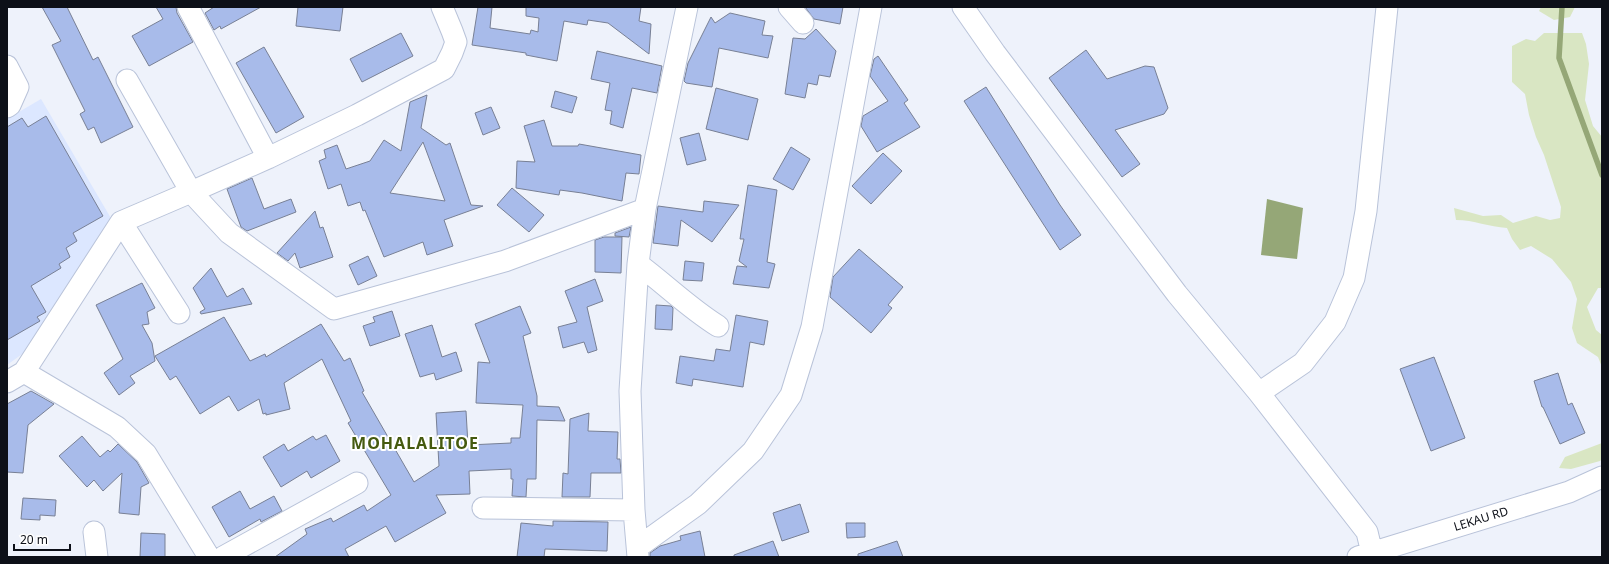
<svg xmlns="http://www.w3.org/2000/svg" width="1609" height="564" viewBox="0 0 1609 564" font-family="'Noto Sans',sans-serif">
<rect width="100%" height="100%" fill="#eef2fb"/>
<path fill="#dce7ff" d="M 41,99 L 112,220 L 29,349 L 7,365 L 7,119 Z"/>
<path fill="#d9e6c3" d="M 1541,7 L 1575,7 L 1570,17 L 1554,20 L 1539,11 Z
M 1544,33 L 1582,33 L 1586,44 L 1589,64 L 1585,100 L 1593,126 L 1602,137 L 1602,288 L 1598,288 L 1587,307 L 1596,330 L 1602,335 L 1602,367 L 1598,357 L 1577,343 L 1572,328 L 1577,299 L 1571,282 L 1552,259 L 1531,246 L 1520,250 L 1512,239 L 1507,228 C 1489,227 1474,220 1456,220 L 1454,208 L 1483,216 L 1501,215 L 1513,223 L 1536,216 L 1550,220 L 1560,218 L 1561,207 L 1544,155 L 1536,137 L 1529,115 L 1525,94 L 1512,82 L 1512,46 L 1526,39 L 1535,41 Z
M 1602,443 L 1602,459 L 1600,461 L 1571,469 L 1559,468 L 1565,457 Z"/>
<path fill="#95a777" d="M 1267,199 L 1303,208 L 1297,259 L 1261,255 Z"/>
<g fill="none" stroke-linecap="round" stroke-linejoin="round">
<path stroke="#95a777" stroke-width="5.5" d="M 1562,7 L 1559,58 L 1602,175"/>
</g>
<path fill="#a8bbea" stroke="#788095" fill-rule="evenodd" d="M 42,7 L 67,7 L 93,60 L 98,57 L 133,127 L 101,143 L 94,127 L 88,130 L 80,114 L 85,111 L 52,45 L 61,41 Z
M 156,7 L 176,7 L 177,13 L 193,42 L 149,66 L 132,36 L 163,19 Z
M 214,7 L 261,7 L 221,29 L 220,26 L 214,30 L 205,13 Z
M 298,7 L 343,7 L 340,31 L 296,26 Z
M 478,7 L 492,7 L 490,28 L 530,34 L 531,30 L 538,32 L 539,18 L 526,16 L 526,7 L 641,7 L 639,21 L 651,24 L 649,54 L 608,23 L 588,20 L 587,25 L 564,21 L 557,61 L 526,55 L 526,53 L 472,45 Z
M 805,7 L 843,7 L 840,24 L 814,19 Z
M 730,13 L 765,21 L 762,35 L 773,36 L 768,58 L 719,48 L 712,87 L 686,83 L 684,81 L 688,63 L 711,17 L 715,23 Z
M 816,29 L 836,51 L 830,77 L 819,75 L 817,85 L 808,83 L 805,98 L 785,94 L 793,38 L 805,39 Z
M 401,33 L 413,56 L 362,82 L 350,59 Z
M 264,47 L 304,117 L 276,133 L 236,63 Z
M 1086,50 L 1107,79 L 1145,66 L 1154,67 L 1168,108 L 1164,114 L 1115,130 L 1140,164 L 1122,177 L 1049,78 Z
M 597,51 L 662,66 L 657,93 L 632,88 L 623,128 L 610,124 L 612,111 L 605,110 L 610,83 L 591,79 Z
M 878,56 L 908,100 L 904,103 L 920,127 L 877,152 L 861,126 L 863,116 L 888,101 L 870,76 L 874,59 Z
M 986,87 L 1060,205 L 1081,235 L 1060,250 L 964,101 Z
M 716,88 L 758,99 L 748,140 L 706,129 Z
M 555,91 L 577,97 L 572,113 L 551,107 Z
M 427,95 L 421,128 L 446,145 L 450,143 L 471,205 L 483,206 L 444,220 L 453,246 L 427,255 L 423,242 L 384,257 L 365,210 L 363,211 L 360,202 L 348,206 L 341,184 L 328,189 L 319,161 L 326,158 L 324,150 L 337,145 L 346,169 L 370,161 L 384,140 L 401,151 L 410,102 ZM 423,142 L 445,201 L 390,193 Z
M 491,107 L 500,128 L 483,135 L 475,113 Z
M 46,116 L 103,216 L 73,233 L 77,241 L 66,248 L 70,257 L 59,264 L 61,268 L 31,286 L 46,312 L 37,317 L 40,321 L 7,340 L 7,127 L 22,118 L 28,127 Z
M 544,120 L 552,146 L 578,146 L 579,144 L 641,155 L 639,174 L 626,173 L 622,201 L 582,193 L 560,190 L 559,195 L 516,188 L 517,161 L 535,162 L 524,126 Z
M 699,133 L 706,160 L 687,165 L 680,138 Z
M 791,147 L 810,159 L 793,190 L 773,179 Z
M 883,153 L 902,171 L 871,204 L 852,186 Z
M 252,178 L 264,209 L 291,199 L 296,212 L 247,231 L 241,227 L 227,189 Z
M 748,185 L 777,190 L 767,262 L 775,264 L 769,288 L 733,284 L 737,266 L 747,267 L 739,261 L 744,239 L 740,239 Z
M 512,188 L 544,215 L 529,232 L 497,205 Z
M 704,201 L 739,205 L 712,242 L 681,220 L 678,246 L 653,243 L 658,206 L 703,212 Z
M 315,211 L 320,228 L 323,227 L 333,257 L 300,268 L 295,253 L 288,261 L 277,253 Z
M 631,227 L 629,237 L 615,236 L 615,233 Z
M 604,237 L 622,237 L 621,273 L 595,272 L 595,240 Z
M 859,249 L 903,287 L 888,305 L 892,308 L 871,333 L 830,297 L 833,277 Z
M 368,256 L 377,276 L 358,285 L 349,265 Z
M 685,261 L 704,263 L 702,281 L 683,280 Z
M 211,268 L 227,297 L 243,288 L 252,304 L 201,314 L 200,312 L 205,309 L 193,288 Z
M 595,279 L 603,301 L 587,307 L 597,350 L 588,353 L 584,342 L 563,348 L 558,327 L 577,322 L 565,291 Z
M 142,283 L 155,308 L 147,312 L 149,324 L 142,325 L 152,343 L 155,361 L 130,376 L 135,383 L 119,395 L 104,373 L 123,359 L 96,305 Z
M 656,305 L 671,306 L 673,308 L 672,330 L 655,329 Z
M 520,306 L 531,333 L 523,336 L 537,396 L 537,406 L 559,407 L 565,421 L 537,420 L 536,479 L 527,479 L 526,497 L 512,496 L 513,479 L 511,479 L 511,469 L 469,471 L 470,494 L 436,495 L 446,513 L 395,542 L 386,526 L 345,549 L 349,557 L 275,557 L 307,534 L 305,529 L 331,518 L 333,522 L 364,505 L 367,511 L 391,495 L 348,423 L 351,421 L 322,359 L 284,383 L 290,409 L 266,415 L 266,413 L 263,414 L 259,399 L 238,411 L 229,396 L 200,414 L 176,376 L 170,380 L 155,356 L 224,317 L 250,361 L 265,354 L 266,357 L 321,324 L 344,361 L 350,358 L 364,391 L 362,392 L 414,482 L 439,466 L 436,413 L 466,411 L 468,445 L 511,443 L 511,438 L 520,438 L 523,405 L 476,403 L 478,362 L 490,363 L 475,324 Z
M 392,311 L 400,336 L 370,346 L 363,326 L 375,322 L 373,317 Z
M 736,315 L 768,321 L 764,345 L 750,342 L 743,387 L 693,379 L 692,386 L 676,383 L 680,356 L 714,361 L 716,349 L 730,351 Z
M 432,325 L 442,357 L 456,352 L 462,371 L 436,380 L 434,373 L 420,377 L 405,334 Z
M 1434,357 L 1465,438 L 1431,451 L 1400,369 Z
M 1558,373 L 1568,405 L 1572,403 L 1585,433 L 1560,444 L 1543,407 L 1542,407 L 1534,381 Z
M 31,391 L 54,404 L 28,425 L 23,473 L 7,472 L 7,404 Z
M 589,413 L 588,431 L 618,432 L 617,459 L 620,459 L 621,473 L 591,473 L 590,497 L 562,497 L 563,473 L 568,474 L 570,419 Z
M 326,435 L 340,461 L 311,478 L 307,471 L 281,487 L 263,457 L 284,444 L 288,451 L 313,436 L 316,440 Z
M 82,436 L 100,457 L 108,450 L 110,452 L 118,444 L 137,462 L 149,483 L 141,487 L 139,515 L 119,513 L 122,473 L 103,491 L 94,480 L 87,487 L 59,456 Z
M 240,491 L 250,509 L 274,496 L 282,511 L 261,522 L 260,519 L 229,537 L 212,507 Z
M 23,498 L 56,500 L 55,516 L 40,515 L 40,520 L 21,519 Z
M 800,504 L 809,532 L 782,541 L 773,513 Z
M 553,521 L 608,522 L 607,551 L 545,549 L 544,557 L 517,557 L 521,523 L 553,526 Z
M 846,523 L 865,523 L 865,537 L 847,538 Z
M 700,531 L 705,557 L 650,557 L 650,553 L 660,546 L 681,540 L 680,536 Z
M 141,533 L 165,534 L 165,557 L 140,557 Z
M 773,541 L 779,557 L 734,557 L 734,555 Z
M 897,541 L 903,557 L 858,557 L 858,554 Z"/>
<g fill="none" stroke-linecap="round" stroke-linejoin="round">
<defs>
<path id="street" d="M 188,7 L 268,158
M 789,7 L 803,23
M 963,7 L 995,53 L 1177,294 L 1259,393 L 1367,532 L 1372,553
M 7,66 L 18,87 L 10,105 L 7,107
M 127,80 L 191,192 L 268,158 L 357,115 L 444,69 L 452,53 L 456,42 L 452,31 L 442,7
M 121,222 L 179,313
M 638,264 C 665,284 689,308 718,326
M 24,372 L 117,427 L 146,454 L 209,557
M 7,382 L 24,372 L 121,222 L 191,192 L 229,233 L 334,309 L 505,261 L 645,209
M 1259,393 L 1303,363 L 1335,322 L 1354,278 L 1366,211 L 1387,7
M 483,508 L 634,510
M 94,532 L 97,557
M 638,547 L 698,504 L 753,451 L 791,395 L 812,327 L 871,7
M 223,557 L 357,483
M 638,557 L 634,510 L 630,391 L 638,264 L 645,209 L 687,7
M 1358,557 L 1569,492 L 1602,477"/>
</defs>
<use href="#street" stroke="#b9c3d9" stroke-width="23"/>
<use href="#street" stroke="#fff" stroke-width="21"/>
</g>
<g text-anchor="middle" stroke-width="4" stroke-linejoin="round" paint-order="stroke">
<g font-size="12" fill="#0d1018" stroke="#fff">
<text transform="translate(1481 519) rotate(-17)" y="4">LEKAU RD</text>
</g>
<g font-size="16" font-weight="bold" letter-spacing="1" fill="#455a10" stroke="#fff">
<text x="415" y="449">MOHALALITOE</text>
</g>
</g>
<rect width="1609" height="564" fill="none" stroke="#0d1018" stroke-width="16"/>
<path d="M14 544v6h56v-6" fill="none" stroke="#0d1018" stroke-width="2"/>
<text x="20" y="544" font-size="12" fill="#0d1018" stroke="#ffffff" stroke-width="3" paint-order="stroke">20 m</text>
</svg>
